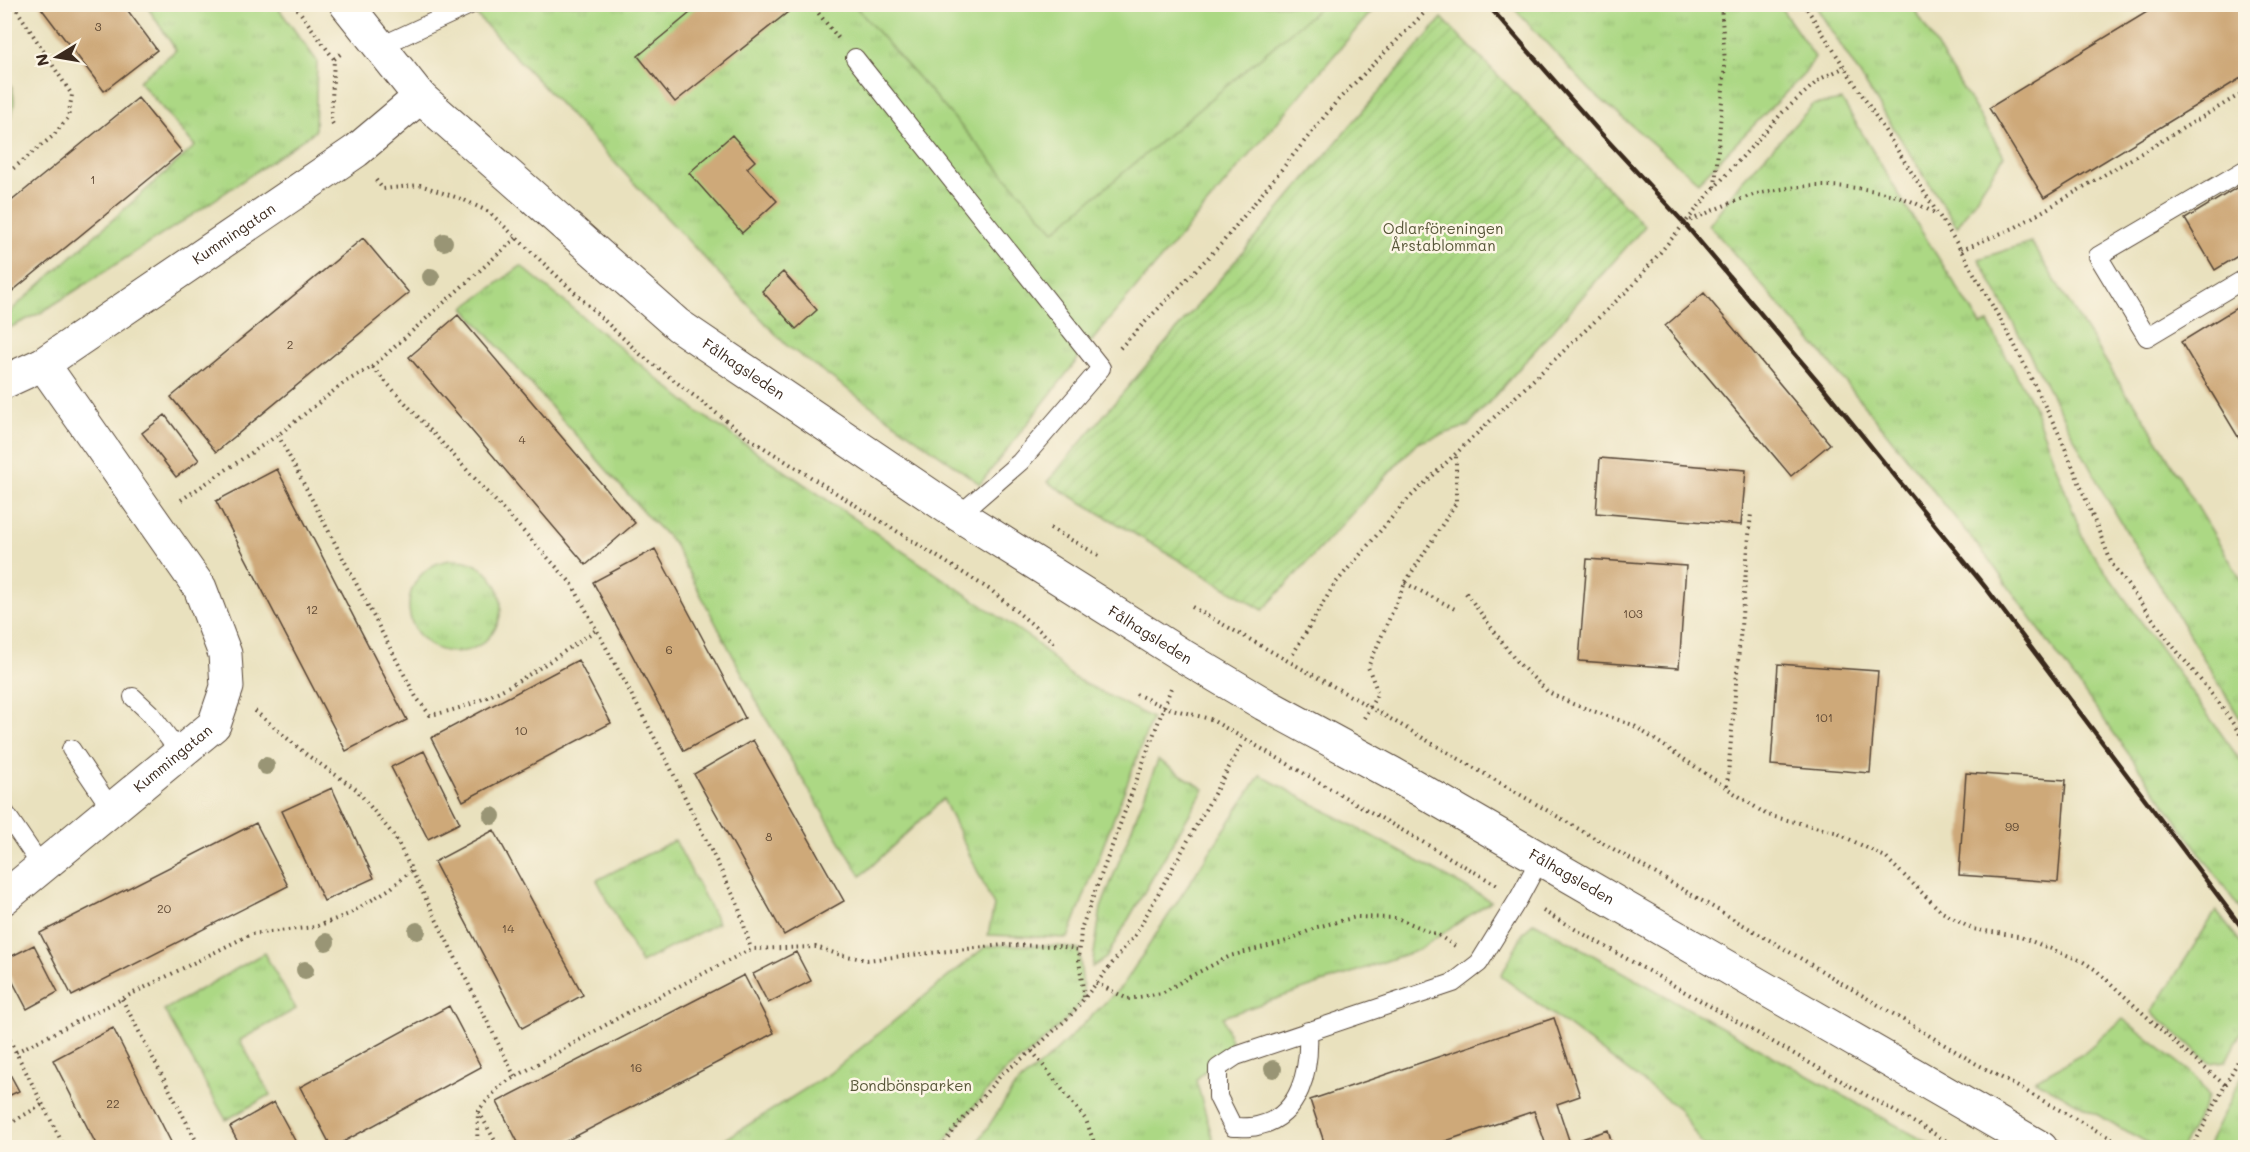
<svg xmlns="http://www.w3.org/2000/svg" width="2250" height="1152" viewBox="0 0 2250 1152" font-family="Mali,sans-serif">
<defs>
<pattern id="grass-tufts" width="24" height="20" patternUnits="userSpaceOnUse" patternTransform="scale(1.5)"><rect width="24" height="20" fill="#acd884"/><path d="M3 7l-1-3M5 7V3M7 7l1-3M15 17l-1-3M17 17v-4M19 17l1-3" fill="none" stroke="#95ba72"/></pattern>
<pattern id="garden-furrows" width="10" height="10" patternUnits="userSpaceOnUse" patternTransform="scale(1.5)"><rect width="10" height="10" fill="#acd884"/><path d="M-1 1l2-2M0 10L10 0M9 11l2-2" fill="none" stroke="#95ba72"/></pattern>
</defs>
<rect width="100%" height="100%" fill="#fcf5e5"/>
<filter id="ink" filterUnits="userSpaceOnUse"><feTurbulence type="fractalNoise" baseFrequency=".0167" numOctaves="2"/><feDisplacementMap in="SourceGraphic" scale="12" xChannelSelector="R" yChannelSelector="G"/><feConvolveMatrix kernelMatrix="1 2 1 2 8 2 1 2 1" color-interpolation-filters="sRGB"/></filter>
<filter id="wash" filterUnits="userSpaceOnUse"><feTurbulence type="fractalNoise" baseFrequency=".008" numOctaves="4" result="noise"/><feDisplacementMap in="SourceGraphic" scale="24" xChannelSelector="R" yChannelSelector="G"/><feGaussianBlur stdDeviation="1.35" result="paint"/><feColorMatrix in="noise" values="0 0 0 0 0 0 0 0 0 0 0 0 0 0 0 0 0 1.4 0 .05"/><feComposite in="paint" operator="in"/></filter>
<g filter="url(#wash)">
<rect width="100%" height="100%" fill="#e9e1be"/>
<path fill="url(#grass-tufts)" stroke="#748151" stroke-width="1.5" d="M 146,5 L 276,5 L 317,61 L 315,131 L 191,216 L 42,312 L 5,330 L 5,319 L 15,307 L 195,146 L 139,81 L 176,50 Z
M 467,5 L 1377,5 L 1107,322 L 980,484 L 786,345 Z
M 1511,5 L 1779,5 L 1815,57 L 1805,73 L 1698,182 L 1591,91 Z
M 1815,5 L 1912,5 L 2004,156 L 1957,227 Z
M 5,75 C 16,90 18,110 5,125 Z
M 1842,100 L 1913,218 L 1981,325 L 1988,323 L 2032,403 L 2085,543 L 2245,767 L 2245,916 L 1990,561 L 1826,358 L 1709,225 L 1740,183 L 1813,105 Z
M 2031,242 L 2125,392 L 2135,403 L 2245,586 L 2245,727 L 2104,494 L 1979,259 Z
M 521,266 L 698,412 L 1033,640 L 1072,677 L 1152,718 L 1068,938 L 988,935 L 994,906 L 943,799 L 861,876 L 765,717 L 673,542 L 648,517 L 464,308 Z
M409 606a46 46 0 1 1 92 0a46 46 0 1 1-92 0Z
M 1158,760 L 1204,789 L 1106,958 L 1092,967 L 1101,908 Z
M 1260,775 L 1491,901 L 1418,950 L 1223,1017 L 1232,1044 L 1196,1080 L 1215,1147 L 974,1148 L 1015,1086 L 1051,1056 L 1123,985 Z
M 675,840 L 718,923 L 641,963 L 597,880 Z
M 2216,911 L 2245,948 L 2245,1024 L 2226,1061 L 2210,1063 L 2152,1012 Z
M 1533,922 L 1534,922 L 1935,1147 L 1704,1147 L 1678,1108 L 1501,976 L 1522,935 Z
M 1003,945 L 1058,946 L 1079,950 L 1084,998 L 1070,1016 L 1032,1051 L 1003,1073 L 950,1134 L 942,1147 L 713,1147 L 829,1074 L 985,947 Z
M 264,953 L 296,1009 L 240,1040 L 270,1095 L 226,1120 L 164,1010 Z
M 2123,1019 L 2194,1075 L 2209,1097 L 2182,1147 L 2155,1147 L 2035,1080 L 2081,1055 Z
M 2245,1070 L 2245,1147 L 2207,1147 Z"/>
<path fill="url(#garden-furrows)" stroke="#748151" stroke-width="1.5" d="M 1442,18 L 1645,226 L 1468,426 L 1417,443 L 1263,610 L 1047,482 Z"/>
<path fill="#acd884" stroke="#748151" stroke-width="1.5" d="M 854,5 L 1323,5 L 1054,231 Z"/>
<g id="blocks">
<path fill="#cea979" d="M 38,4 L 123,4 L 157,50 L 104,91 Z
M 701,4 L 791,4 L 793,8 L 675,102 L 638,56 Z
M 2160,4 L 2246,4 L 2246,75 L 2044,198 L 1989,108 Z
M 138,98 L 182,152 L 4,298 L 4,207 Z
M 732,135 L 755,161 L 747,168 L 777,201 L 742,233 L 689,173 Z
M 2246,182 L 2246,251 L 2215,270 L 2185,219 Z
M 363,238 L 409,293 L 216,452 L 171,397 Z
M 783,272 L 817,310 L 796,329 L 762,291 Z
M 1704,293 L 1830,444 L 1791,476 L 1665,326 Z
M 2246,302 L 2246,450 L 2181,342 Z
M 458,315 L 635,523 L 586,565 L 409,357 Z
M 165,415 L 199,460 L 176,477 L 142,433 Z
M 1600,458 L 1746,470 L 1741,525 L 1596,513 Z
M 277,469 L 407,720 L 346,751 L 216,501 Z
M 655,549 L 745,718 L 684,751 L 593,582 Z
M 1587,559 L 1686,566 L 1679,668 L 1579,661 Z
M 578,660 L 611,723 L 463,801 L 431,738 Z
M 1778,664 L 1878,671 L 1870,773 L 1771,765 Z
M 753,740 L 844,901 L 784,935 L 694,774 Z
M 424,751 L 460,823 L 428,839 L 391,767 Z
M 1966,773 L 2066,780 L 2058,882 L 1959,875 Z
M 332,788 L 374,878 L 324,901 L 282,811 Z
M 256,823 L 288,886 L 72,996 L 40,933 Z
M 494,830 L 583,995 L 522,1028 L 434,862 Z
M 34,945 L 58,992 L 27,1009 L 4,965 L 4,960 Z
M 796,952 L 811,981 L 768,1003 L 753,974 Z
M 744,975 L 774,1033 L 553,1148 L 521,1148 L 497,1102 Z
M 449,1006 L 481,1067 L 332,1148 L 300,1087 Z
M 1554,1018 L 1580,1096 L 1557,1104 L 1570,1143 L 1608,1130 L 1613,1148 L 1547,1148 L 1534,1111 L 1425,1148 L 1326,1148 L 1310,1100 Z
M 113,1028 L 174,1148 L 98,1148 L 53,1060 Z
M 4,1063 L 19,1091 L 4,1098 Z
M 274,1102 L 299,1148 L 241,1148 L 230,1127 Z"/>
</g>
</g>
<g filter="url(#ink)">
<use href="#blocks" fill-opacity="0" stroke="#554536" stroke-width="1.5"/>
<g fill="none" stroke-linecap="round" stroke-linejoin="round">
<defs>
<path id="service" d="M 379,47 L 472,4
M 855,58 L 1101,368 L 1020,462 L 959,515
M 2246,169 L 2098,256 L 2147,337 L 2246,278
M 133,697 L 150,713 L 180,753
M 71,749 L 112,810
M 4,811 L 42,867
M 1308,1031 C 1310,1069 1301,1117 1257,1126 C 1249,1128 1240,1127 1233,1127 L 1218,1097 L 1218,1068 L 1236,1056 L 1453,983 L 1479,963 L 1519,898 L 1540,859"/>
<g id="minor">
<path id="s1" d="M 4,382 L 43,364 L 356,151 L 420,97"/>
<path id="s2" d="M 4,898 L 214,725 L 227,687 L 225,654 L 200,588 L 43,364"/>
</g>
<g id="tertiary">
<path id="s3" d="M 346,4 L 420,97 L 678,325 L 959,515 L 1183,656 L 1264,704 L 1393,774 L 2041,1148"/>
</g>
</defs>
<use href="#service" stroke="#554536" stroke-width="20"/>
<use href="#minor" stroke="#554536" stroke-width="35"/>
<use href="#tertiary" stroke="#554536" stroke-width="35"/>
<path stroke="#554536" stroke-width="4" stroke-dasharray="1.5 4.5" stroke-linecap="butt" d="M 294,4 L 334,59
M 811,4 L 839,39
M 1804,4 L 1956,242 L 2012,340 L 2061,438 L 2112,564 L 2172,645 L 2219,703 L 2246,743
M 333,124 L 331,121 L 334,59 L 343,52
M 4,176 L 53,136 L 68,118 L 72,95 L 13,4
M 376,180 L 383,189 L 420,185 L 464,200 L 489,212 L 640,354 L 747,437 L 992,591 L 1057,645
M 1715,187 L 1725,63 L 1721,4
M 1685,223 C 1707,213 1730,202 1753,195 C 1802,182 1855,183 1903,198 C 1915,202 1926,209 1937,214
M 1961,250 L 2016,227 L 2246,91
M 1120,348 L 1222,243 L 1337,101 L 1433,4
M 372,367 L 516,238
M 278,435 L 416,697 L 430,715 C 492,705 545,664 596,630
M 181,500 L 278,435 L 345,382 L 372,367 L 572,584 L 667,761 L 738,905 L 751,949
M 1050,528 L 1102,557
M 1405,583 L 1455,609
M 1466,593 L 1516,661 L 1548,692 L 1573,704 L 1633,725 L 1767,815 L 1835,832 L 1885,857 L 1942,912 L 1972,929 L 2018,936 L 2082,961 L 2096,970 L 2184,1051 L 2225,1085
M 1192,607 L 1370,707 L 1800,958 L 1975,1063 L 2128,1148
M 1293,654 L 1334,585 L 1406,501 L 1632,286 L 1715,187 L 1783,112 L 1820,79 L 1845,67
M 1136,694 L 1164,707 L 1210,719 L 1497,885
M 255,711 L 307,755 L 356,789 L 395,837 L 515,1077
M 1364,718 L 1378,693 L 1368,667 L 1405,583 L 1456,503 L 1456,454
M 1727,786 L 1751,513
M 1543,911 L 1959,1148
M 1096,983 L 1128,999 L 1162,993 L 1191,976 L 1230,956 L 1287,941 L 1317,927 L 1356,917 L 1397,918 L 1438,935 L 1455,946
M 1084,997 L 1079,960 L 1081,929 L 1171,688
M 122,999 L 200,1148
M 4,1029 L 65,1148
M 1032,1051 L 1086,1120 L 1096,1148
M 16,1052 L 251,934 L 315,927 L 349,914 L 391,888 L 412,870
M 479,1112 L 499,1148
M 4,1127 L 43,1104
M 477,1148 L 478,1111 L 501,1085 L 623,1015 L 751,949 L 816,947 L 837,954 L 867,960 L 1003,945 L 1058,946 L 1079,950
M 942,1148 L 950,1134 L 1003,1073 L 1032,1051 L 1070,1016 L 1135,935 L 1242,744
M 2192,1148 L 2246,1046"/>
<use href="#service" stroke="#fff" stroke-width="18"/>
<use href="#minor" stroke="#fff" stroke-width="33"/>
<use href="#tertiary" stroke="#fff" stroke-width="33"/>
<path stroke="#3b2a1e" stroke-width="4.5" d="M 1487,4 L 1597,129 L 1684,223 L 1822,386 L 1986,588 L 2246,933"/>
</g>
<g fill="#999574">
<circle cx="444" cy="242" r="9"/>
<circle cx="431" cy="277" r="9"/>
<circle cx="266" cy="766" r="9"/>
<circle cx="492" cy="816" r="9"/>
<circle cx="417" cy="931" r="9"/>
<circle cx="326" cy="942" r="9"/>
<circle cx="305" cy="970" r="9"/>
<circle cx="1273" cy="1069" r="9"/>
</g>
</g>
<g text-anchor="middle" stroke-width="5" stroke-linejoin="round" paint-order="stroke">
<g font-size="12" fill="#604a35">
<text x="98" y="31">3</text>
<text x="93" y="184">1</text>
<text x="290" y="349">2</text>
<text x="522" y="444">4</text>
<text x="312" y="614">12</text>
<text x="1633" y="618">103</text>
<text x="669" y="654">6</text>
<text x="1824" y="722">101</text>
<text x="521" y="735">10</text>
<text x="2012" y="831">99</text>
<text x="769" y="841">8</text>
<text x="164" y="913">20</text>
<text x="508" y="933">14</text>
<text x="636" y="1072">16</text>
<text x="113" y="1108">22</text>
</g>
<g font-size="15" fill="#575638" stroke="#fcf5e5">
<text x="1443" y="234">Odlarföreningen<tspan x="1443" dy="17">Årstablomman</tspan></text>
<text x="911" y="1091">Bondbönsparken</text>
</g>
<g font-size="15" fill="#3b2a1e" stroke="#fcf5e5">
<text dy="5" stroke="none"><textPath href="#s1" startOffset="274">Kummingatan</textPath></text>
<text dy="5" stroke="none"><textPath href="#s3" startOffset="542">Fålhagsleden</textPath></text>
<text dy="5" stroke="none"><textPath href="#s3" startOffset="1028">Fålhagsleden</textPath></text>
<text dy="5" stroke="none"><textPath href="#s2" startOffset="219">Kummingatan</textPath></text>
<text dy="5" stroke="none"><textPath href="#s3" startOffset="1514">Fålhagsleden</textPath></text>
</g>
</g>
<rect width="2250" height="1152" fill="none" stroke="#fcf5e5" stroke-width="24"/>
<g transform="translate(57 57) rotate(259)" stroke="#fcf5e5" stroke-width="4.5" paint-order="stroke">
<path d="M0-4.5L10 22L0 15L-10 22Z" fill="#3b2a1e"/>
<text y="-9" font-size="16" font-weight="bold" text-anchor="middle" fill="#3b2a1e">N</text>
</g>
</svg>
